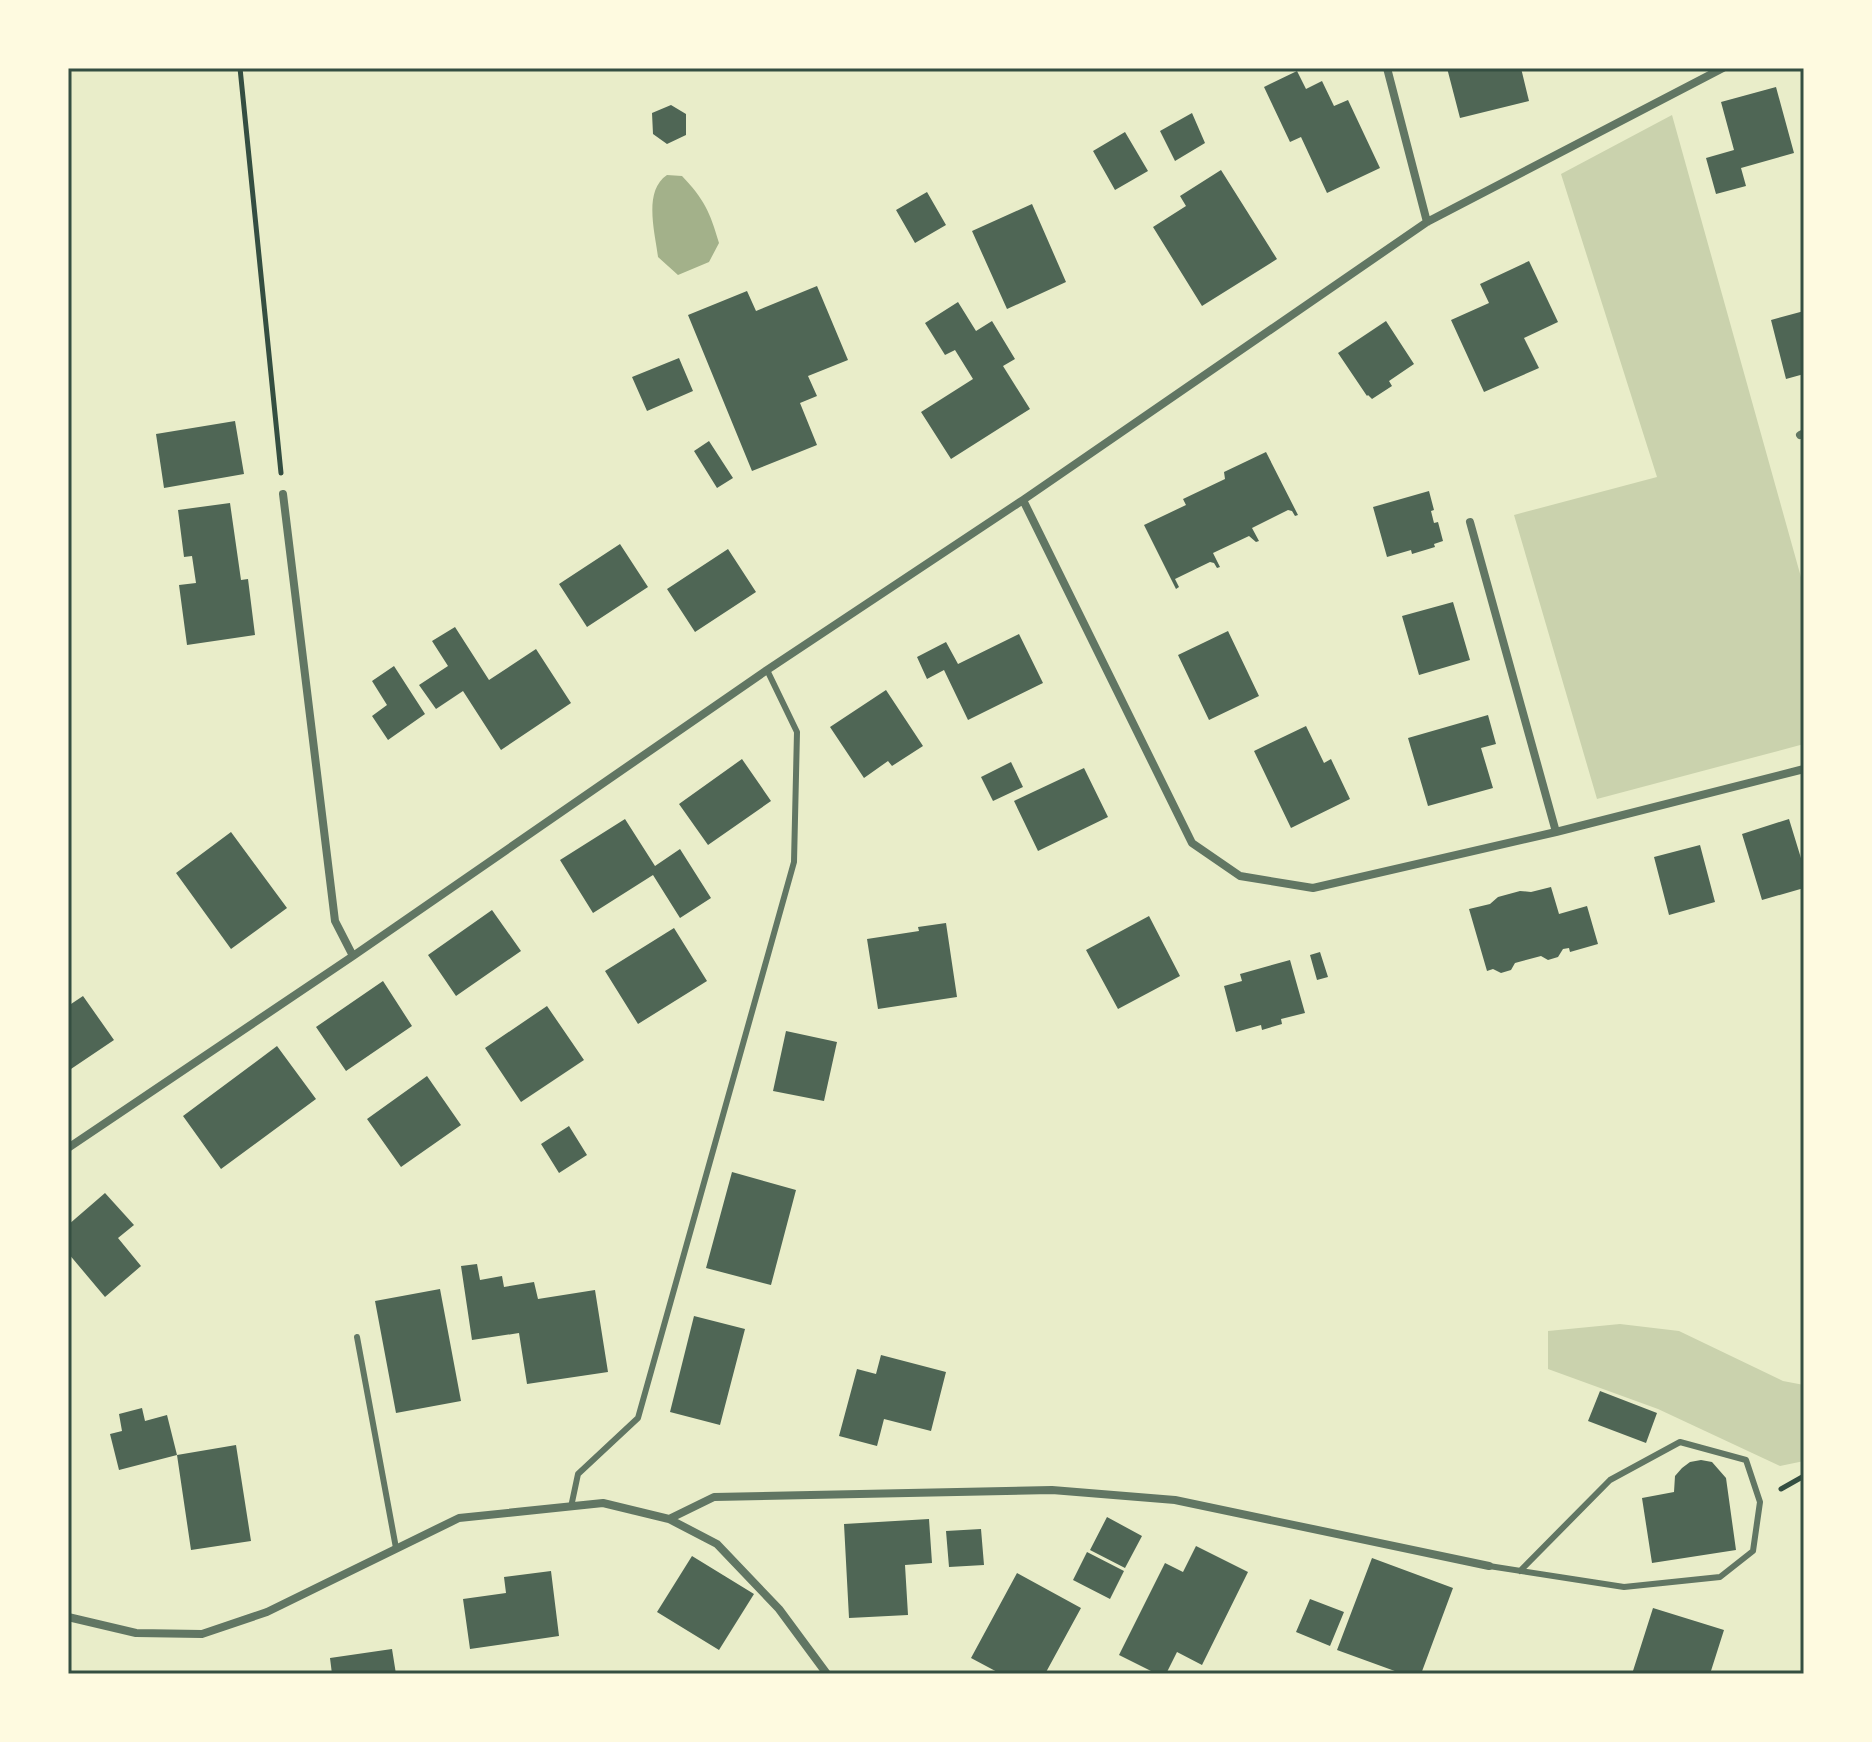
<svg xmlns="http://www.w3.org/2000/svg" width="1872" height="1742" viewBox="0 0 1872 1742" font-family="'Exo 2',sans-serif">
<rect width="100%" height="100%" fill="#e9edc9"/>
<path fill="#cad2ad" d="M 1672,115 L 1804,588 L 1804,744 L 1597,799 L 1514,515 L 1657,477 L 1561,174 Z
M 1620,1324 L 1679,1331 L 1783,1381 L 1804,1385 L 1804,1461 L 1780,1466 L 1658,1409 L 1548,1369 L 1548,1331 Z"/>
<path fill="#a3b18a" d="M 667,175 L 682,176 C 704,199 710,212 719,243 L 709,262 L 678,275 L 658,257 C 655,232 643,191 667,175 Z"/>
<path fill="#4f6655" d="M 1447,68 L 1521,68 L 1529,101 L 1460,118 Z
M 1297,71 L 1306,89 L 1322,81 L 1334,106 L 1348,100 L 1380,168 L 1327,193 L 1301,137 L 1290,142 L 1264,87 Z
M 1776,87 L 1794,153 L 1741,168 L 1746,186 L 1716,194 L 1706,158 L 1734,150 L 1721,102 Z
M 671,105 L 686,114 L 686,135 L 667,144 L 653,134 L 652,113 Z
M 1192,113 L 1205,143 L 1175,161 L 1160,131 Z
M 1125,132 L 1148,171 L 1115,190 L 1093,151 Z
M 1221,170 L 1277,259 L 1202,306 L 1153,227 L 1186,206 L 1180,196 Z
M 927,192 L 946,225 L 915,243 L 896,210 Z
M 1032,204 L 1066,282 L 1007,309 L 972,231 Z
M 1529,261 L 1558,322 L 1524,338 L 1539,368 L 1484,392 L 1451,320 L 1489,303 L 1480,284 Z
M 817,286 L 848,360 L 808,376 L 817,396 L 800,403 L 817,445 L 752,471 L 688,315 L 747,291 L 756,311 Z
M 958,302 L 976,331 L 992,321 L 1015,359 L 1003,366 L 1030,409 L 951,459 L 921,412 L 973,379 L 955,350 L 945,355 L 925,323 Z
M 1804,311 L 1804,374 L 1786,379 L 1771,320 Z
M 1386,321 L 1414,364 L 1389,381 L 1392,386 L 1372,399 L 1368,395 L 1367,396 L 1338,353 Z
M 679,358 L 693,391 L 647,411 L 632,377 Z
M 235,421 L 244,474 L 164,488 L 156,434 Z
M 709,441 L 733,478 L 717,488 L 694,451 Z
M 1266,452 L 1298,515 L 1295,516 L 1292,511 L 1288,510 L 1252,528 L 1259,541 L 1256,542 L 1249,536 L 1213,553 L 1220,567 L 1217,568 L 1214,563 L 1210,562 L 1175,579 L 1179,587 L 1176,589 L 1144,525 L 1186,505 L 1183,499 L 1225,479 L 1224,472 Z
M 1429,491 L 1434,510 L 1431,511 L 1434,523 L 1438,522 L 1443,541 L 1434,544 L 1435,547 L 1412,554 L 1411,550 L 1387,557 L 1373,507 Z
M 230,503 L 241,580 L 248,579 L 255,635 L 187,645 L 179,585 L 196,583 L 192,556 L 184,557 L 178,510 Z
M 620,544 L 648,587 L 587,627 L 559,584 Z
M 728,549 L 756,592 L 695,632 L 667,589 Z
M 1453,602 L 1470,660 L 1419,675 L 1402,616 Z
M 455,627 L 489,680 L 536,649 L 571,703 L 501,750 L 463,691 L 436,709 L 419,685 L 448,666 L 432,641 Z
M 1228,631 L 1259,696 L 1209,720 L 1178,655 Z
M 1019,634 L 1043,683 L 968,720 L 944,670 L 927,679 L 917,657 L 946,642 L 958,664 Z
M 394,666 L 425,714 L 388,740 L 372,716 L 387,705 L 372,681 Z
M 886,690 L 923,746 L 892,766 L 888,761 L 864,778 L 830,727 Z
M 1488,715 L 1496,744 L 1481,748 L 1493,788 L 1428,806 L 1408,738 Z
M 1306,726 L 1324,763 L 1331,759 L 1350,799 L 1291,828 L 1254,751 Z
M 742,759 L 771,801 L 708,845 L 679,804 Z
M 1011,762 L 1023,787 L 993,801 L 981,777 Z
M 1084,768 L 1108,817 L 1038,851 L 1014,801 Z
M 625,819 L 655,866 L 680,849 L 711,898 L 680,918 L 653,875 L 593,913 L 560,860 Z
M 1789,819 L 1804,868 L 1804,888 L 1762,900 L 1742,834 Z
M 231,832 L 287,908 L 231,949 L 176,873 Z
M 1700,845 L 1715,902 L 1669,915 L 1654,857 Z
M 1551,887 L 1559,914 L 1587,906 L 1598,944 L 1570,952 L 1569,948 L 1563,949 L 1558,957 L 1548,960 L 1541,956 L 1515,963 L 1511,970 L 1501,973 L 1493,969 L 1487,971 L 1469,909 L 1490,904 L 1498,897 L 1520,891 L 1531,892 Z
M 492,910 L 521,951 L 456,996 L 428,955 Z
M 1149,916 L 1180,976 L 1118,1009 L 1086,950 Z
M 946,923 L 957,997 L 878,1009 L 867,939 L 919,931 L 918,927 Z
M 674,928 L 707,981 L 638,1024 L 605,971 Z
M 1320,952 L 1328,977 L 1317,980 L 1310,955 Z
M 1290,960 L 1305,1013 L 1281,1019 L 1282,1024 L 1262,1030 L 1261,1025 L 1236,1032 L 1224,986 L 1242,981 L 1240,974 Z
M 383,981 L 412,1026 L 346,1071 L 316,1027 Z
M 83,996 L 114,1040 L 68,1071 L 68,1006 Z
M 547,1006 L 584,1060 L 521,1102 L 485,1048 Z
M 786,1031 L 837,1042 L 824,1101 L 773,1091 Z
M 277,1046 L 316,1099 L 221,1169 L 183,1116 Z
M 427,1076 L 461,1125 L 401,1167 L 367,1119 Z
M 569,1126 L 587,1155 L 559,1173 L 541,1144 Z
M 732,1172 L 796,1190 L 771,1285 L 706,1268 Z
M 105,1193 L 134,1225 L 118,1238 L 141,1266 L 105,1297 L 68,1253 L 68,1225 Z
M 477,1264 L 480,1280 L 502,1276 L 504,1287 L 534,1282 L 538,1299 L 595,1290 L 608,1372 L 527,1384 L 519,1333 L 472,1340 L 461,1266 Z
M 440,1289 L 461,1401 L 396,1413 L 375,1301 Z
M 694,1316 L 745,1329 L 720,1425 L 670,1412 Z
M 881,1355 L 946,1372 L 931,1431 L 884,1419 L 877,1446 L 839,1436 L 857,1369 L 876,1374 Z
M 1600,1391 L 1657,1413 L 1646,1443 L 1588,1421 Z
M 142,1408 L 145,1421 L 167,1415 L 177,1455 L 119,1470 L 110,1434 L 122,1431 L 119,1414 Z
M 236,1445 L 251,1541 L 191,1550 L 177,1455 Z
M 1701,1460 L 1712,1462 L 1726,1478 L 1736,1550 L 1652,1563 L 1642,1498 L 1674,1492 L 1675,1476 L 1682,1468 L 1690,1462 Z
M 1107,1517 L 1142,1536 L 1125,1568 L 1090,1550 Z
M 929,1519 L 932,1563 L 905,1565 L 908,1615 L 849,1618 L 844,1524 Z
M 981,1529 L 984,1565 L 949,1567 L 946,1531 Z
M 1196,1546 L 1248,1572 L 1202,1665 L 1177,1652 L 1166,1674 L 1157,1674 L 1119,1655 L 1165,1563 L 1183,1572 Z
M 1087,1552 L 1124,1571 L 1110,1599 L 1073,1580 Z
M 692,1556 L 754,1594 L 719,1650 L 657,1612 Z
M 1372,1558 L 1453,1588 L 1421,1674 L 1403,1674 L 1337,1650 Z
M 551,1571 L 559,1636 L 470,1649 L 463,1599 L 506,1593 L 504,1577 Z
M 1017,1573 L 1081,1608 L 1045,1674 L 1001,1674 L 971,1658 Z
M 1310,1599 L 1344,1612 L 1330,1646 L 1296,1632 Z
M 1653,1608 L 1724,1630 L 1710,1674 L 1632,1674 Z
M 392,1649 L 396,1674 L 332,1674 L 330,1658 Z"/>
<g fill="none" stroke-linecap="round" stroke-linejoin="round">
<path stroke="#344e41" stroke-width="5" d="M 240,68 L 281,473
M 1781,1489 L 1804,1476"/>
<path stroke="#617663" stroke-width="6" d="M 357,1337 L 396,1548
M 571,1507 L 578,1474 L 638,1418 L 794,862 L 797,732 L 767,670
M 1489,1566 L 1624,1587 L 1720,1577 L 1753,1551 L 1760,1502 L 1746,1460 L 1680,1442 L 1610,1480 L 1520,1571"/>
<path stroke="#617663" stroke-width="8" d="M 1387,68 L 1427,222
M 1800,435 L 1804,433
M 283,494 L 335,921 L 353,956
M 1023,500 L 1192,843 L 1240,876 L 1313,888 L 1556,832 L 1804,769
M 1470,522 L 1556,832
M 68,1148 L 353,956 L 767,670 L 1023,500 L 1427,222 L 1723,68
M 669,1519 L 714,1497 L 1052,1490 L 1175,1500 L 1489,1566
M 68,1617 L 136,1633 L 202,1634 L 267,1612 L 459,1518 L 603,1503 L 669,1519 L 717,1544 L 779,1609 L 827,1674"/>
</g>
<rect width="1872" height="1742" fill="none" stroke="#fefae0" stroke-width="140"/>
<rect x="70" y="70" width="1732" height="1602" fill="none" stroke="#344e41" stroke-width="3"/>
</svg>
